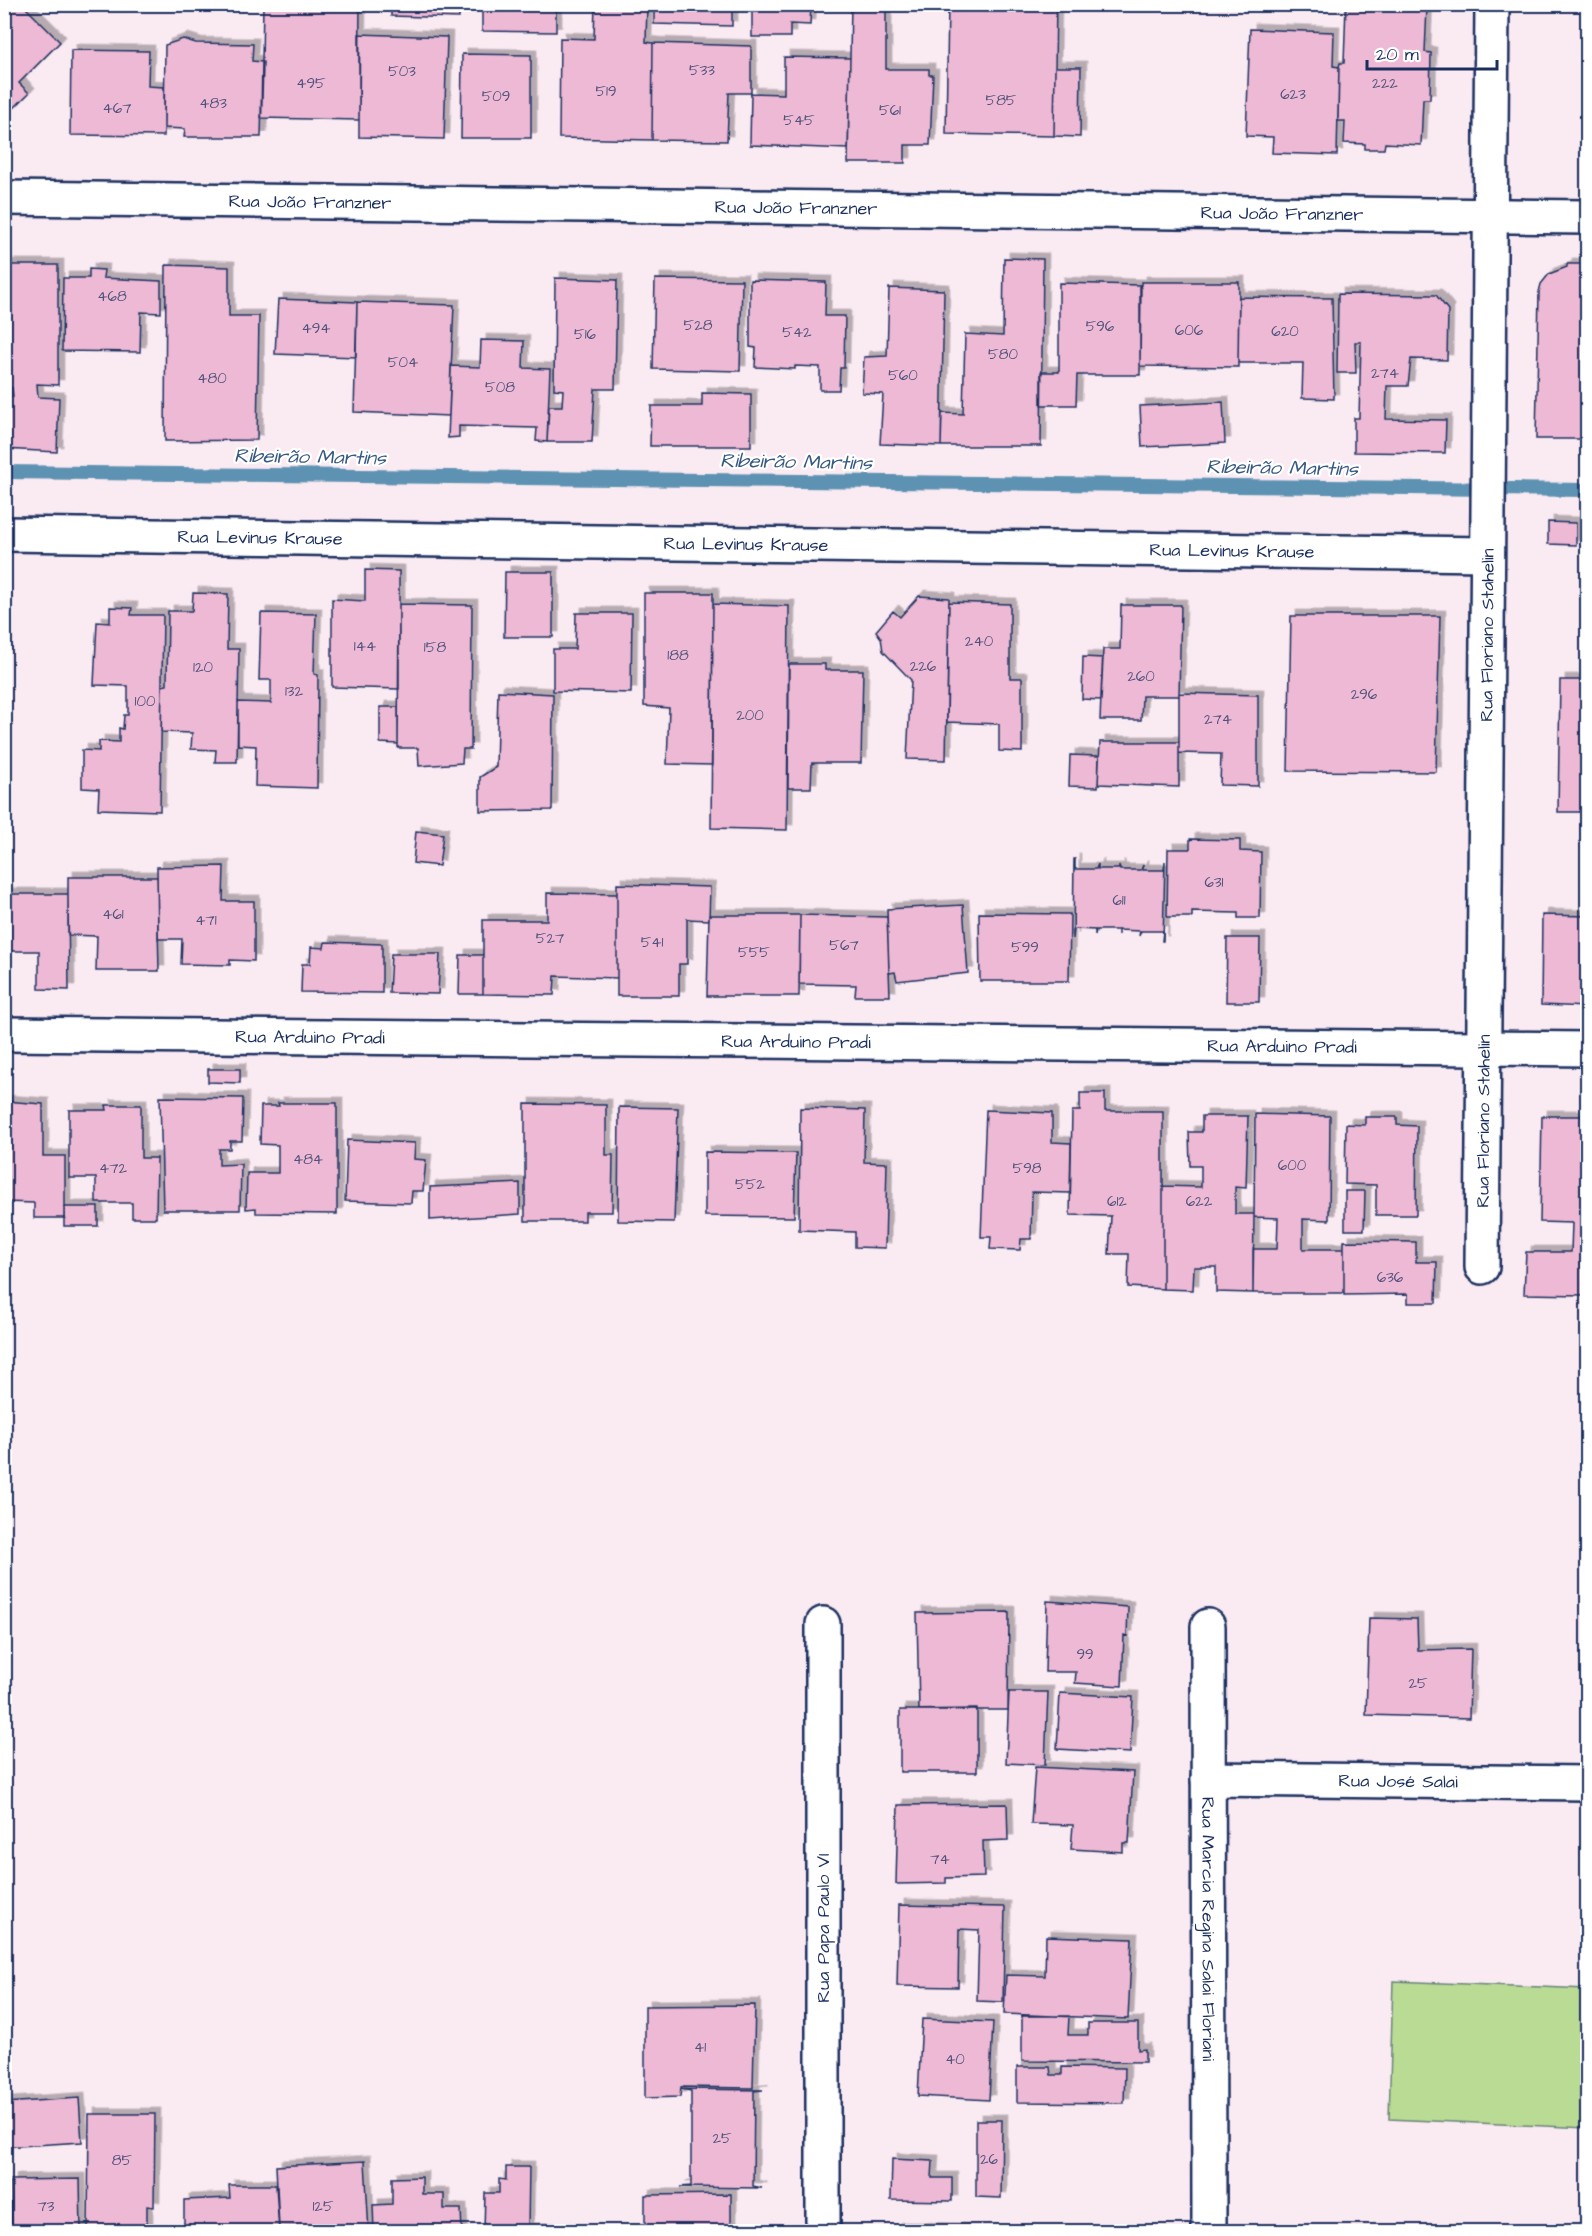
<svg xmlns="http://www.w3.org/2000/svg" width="1592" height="2236" viewBox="0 0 1592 2236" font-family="'Architects Daughter',sans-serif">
<defs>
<filter id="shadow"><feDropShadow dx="5.5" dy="-5.5" stdDeviation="0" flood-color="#0004"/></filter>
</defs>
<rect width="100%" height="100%" fill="#faeaf2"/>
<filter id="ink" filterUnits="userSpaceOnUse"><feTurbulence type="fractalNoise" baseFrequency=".0167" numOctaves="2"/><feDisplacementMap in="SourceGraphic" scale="12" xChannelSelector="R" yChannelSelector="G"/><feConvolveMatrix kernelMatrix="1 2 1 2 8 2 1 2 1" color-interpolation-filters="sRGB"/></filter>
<g filter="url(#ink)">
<path fill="#b9db94" stroke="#6a8579" stroke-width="1.5" d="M 1393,1981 L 1587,1989 L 1587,2128 L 1389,2119 Z"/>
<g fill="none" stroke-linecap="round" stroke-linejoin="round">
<path stroke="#5d92b2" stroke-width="14" d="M 4,472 L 1588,490"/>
</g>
<path fill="#eeb9d4" stroke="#1b2f5e" stroke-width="1.5" filter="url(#shadow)" d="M 6,4 L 22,4 L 60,42 L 19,83 L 29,93 L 4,118 L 4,7 Z
M 263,4 L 360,4 L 359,120 L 261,118 Z
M 391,4 L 459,4 L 459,18 L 391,16 Z
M 482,4 L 556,4 L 556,32 L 482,31 Z
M 595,4 L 647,4 L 646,42 L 653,43 L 652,140 L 559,138 L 560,38 L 594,39 Z
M 654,4 L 732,4 L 732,26 L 654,24 Z
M 752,4 L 811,4 L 810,25 L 790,24 L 790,37 L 752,37 Z
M 851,4 L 886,4 L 886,69 L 929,69 L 929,75 L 933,75 L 930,145 L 905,145 L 905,163 L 848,163 Z
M 948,4 L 1056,4 L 1054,136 L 946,134 Z
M 1346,5 L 1427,7 L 1425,52 L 1431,53 L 1430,99 L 1423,99 L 1421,145 L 1385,143 L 1384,149 L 1365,149 L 1365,144 L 1344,143 L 1345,121 L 1338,121 L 1339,67 L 1340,63 L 1344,63 Z
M 1250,29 L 1334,32 L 1333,66 L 1339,67 L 1337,155 L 1272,153 L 1273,137 L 1246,136 Z
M 359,34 L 447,37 L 444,139 L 359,137 Z
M 183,39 L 196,43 L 253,44 L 252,61 L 263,62 L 261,137 L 184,137 L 185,129 L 164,128 L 165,45 Z
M 653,43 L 751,46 L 751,93 L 729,93 L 727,141 L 652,140 Z
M 71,50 L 149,51 L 148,86 L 164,87 L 164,136 L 70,135 Z
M 462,54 L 531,55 L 531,138 L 461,138 Z
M 784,57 L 850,58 L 848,149 L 750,145 L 751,93 L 784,94 Z
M 1055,67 L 1081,67 L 1080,137 L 1054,136 Z
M 1004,258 L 1043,259 L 1041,446 L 941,446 L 942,413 L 963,414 L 965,334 L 1003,336 Z
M 1567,264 L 1588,264 L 1588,439 L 1536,439 L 1539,292 L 1541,284 L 1549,274 L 1567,267 Z
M 4,265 L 58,265 L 58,385 L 37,384 L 38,397 L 59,398 L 57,452 L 4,449 L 4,398 L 13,397 L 12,388 L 4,385 Z
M 166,265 L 229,267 L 229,316 L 259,316 L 257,440 L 165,441 Z
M 89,269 L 104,270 L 103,278 L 161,281 L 161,313 L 141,312 L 140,352 L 62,351 L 63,278 L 89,278 Z
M 555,278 L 617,280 L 615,389 L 595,389 L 592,442 L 547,442 L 549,406 L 562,406 L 563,390 L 554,389 Z
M 655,279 L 742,280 L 740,371 L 653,369 Z
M 750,280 L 826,282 L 825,316 L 845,316 L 844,368 L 840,368 L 839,390 L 820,390 L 820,367 L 795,366 L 795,369 L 755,367 L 756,348 L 750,347 Z
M 1141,282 L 1239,282 L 1238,367 L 1140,366 Z
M 1059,283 L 1140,285 L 1140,375 L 1077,375 L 1076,405 L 1041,405 L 1041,372 L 1059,372 Z
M 889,288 L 944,290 L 941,446 L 880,444 L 883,394 L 862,393 L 864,357 L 887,356 Z
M 1338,294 L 1436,295 L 1448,310 L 1447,360 L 1411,359 L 1408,386 L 1387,386 L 1386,419 L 1446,420 L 1445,453 L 1354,452 L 1354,418 L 1359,418 L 1361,342 L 1355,342 L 1356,373 L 1337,373 Z
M 1239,297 L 1332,298 L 1334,399 L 1302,398 L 1303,363 L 1238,363 Z
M 278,299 L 357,302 L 356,357 L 275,354 Z
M 357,302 L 454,305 L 449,416 L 354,412 Z
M 481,340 L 524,341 L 523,368 L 550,369 L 547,442 L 536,441 L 537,428 L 459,426 L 459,437 L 448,438 L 451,366 L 480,367 Z
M 702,393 L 751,394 L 751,446 L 650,446 L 651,406 L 702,406 Z
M 1223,402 L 1225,443 L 1142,447 L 1140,406 Z
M 1548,522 L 1576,523 L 1576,545 L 1548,544 Z
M 365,570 L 399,571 L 399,689 L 332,687 L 332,599 L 365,601 Z
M 505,572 L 553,572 L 553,637 L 504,637 Z
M 193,593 L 228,594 L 227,649 L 239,649 L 237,762 L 215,762 L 216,750 L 191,749 L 192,733 L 161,732 L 162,686 L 167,685 L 168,611 L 192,611 Z
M 644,593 L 713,593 L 712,765 L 667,764 L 669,708 L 644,706 Z
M 919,596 L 949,598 L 946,760 L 907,759 L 911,680 L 883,651 L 881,638 L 876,631 L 893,611 L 900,617 Z
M 949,602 L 1010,604 L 1010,678 L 1022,678 L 1022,752 L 999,751 L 999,724 L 947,722 Z
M 399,604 L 472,605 L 471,749 L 463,749 L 462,763 L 419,766 L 418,748 L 398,748 Z
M 713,604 L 789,606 L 787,830 L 711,828 Z
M 1121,605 L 1181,605 L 1179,696 L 1142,696 L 1141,720 L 1100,720 L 1103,649 L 1120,649 Z
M 110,607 L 132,608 L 131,615 L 163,615 L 160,811 L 98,809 L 99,789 L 82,788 L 82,750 L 99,751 L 99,741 L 119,742 L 119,728 L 123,729 L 124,715 L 128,715 L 128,686 L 94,685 L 97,622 L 110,623 Z
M 261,613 L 316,614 L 314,674 L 318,675 L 317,788 L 255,786 L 256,746 L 238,745 L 238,702 L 271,703 L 271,680 L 259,680 Z
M 576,613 L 632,613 L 631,693 L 553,691 L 553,649 L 575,649 Z
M 1291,616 L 1440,616 L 1436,772 L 1288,771 Z
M 1083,657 L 1103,658 L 1101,700 L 1082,699 Z
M 789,664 L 825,664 L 825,670 L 863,670 L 861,763 L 812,763 L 811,788 L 788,788 Z
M 1560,680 L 1588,680 L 1588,812 L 1558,812 Z
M 498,691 L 553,694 L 552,810 L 480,811 L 480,777 L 496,767 Z
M 1179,693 L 1258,695 L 1258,786 L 1220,785 L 1221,754 L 1179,753 Z
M 380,707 L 398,707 L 398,744 L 380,743 Z
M 1100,742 L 1179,742 L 1179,787 L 1098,784 Z
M 1070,755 L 1099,756 L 1098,787 L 1069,786 Z
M 416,831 L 443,834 L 439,866 L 413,863 Z
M 1190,839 L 1240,840 L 1240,851 L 1261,852 L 1260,918 L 1238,918 L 1238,913 L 1192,912 L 1192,917 L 1167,917 L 1168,849 L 1190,849 Z
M 1074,859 L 1075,859 L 1075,869 L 1096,869 L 1098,864 L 1098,869 L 1119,869 L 1119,865 L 1120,870 L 1141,870 L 1143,865 L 1143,870 L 1164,870 L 1165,861 L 1163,941 L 1162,941 L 1163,931 L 1141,931 L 1139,936 L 1140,931 L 1118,930 L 1118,935 L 1118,930 L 1096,930 L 1095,935 L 1095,930 L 1074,929 L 1073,939 Z
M 224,866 L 223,901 L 254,901 L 254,961 L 230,960 L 230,965 L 181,964 L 182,939 L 158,939 L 157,867 Z
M 68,877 L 157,877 L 159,971 L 96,971 L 97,936 L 68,935 Z
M 617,884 L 710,887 L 709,920 L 687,919 L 687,964 L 679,964 L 679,996 L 617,996 Z
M 547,893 L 617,894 L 617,978 L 555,976 L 554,995 L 483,994 L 483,920 L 547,920 Z
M 4,894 L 68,894 L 69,990 L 39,989 L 39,951 L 4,951 Z
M 963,905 L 968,973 L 897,981 L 895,972 L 889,973 L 887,909 Z
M 979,913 L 1070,914 L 1069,981 L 980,981 Z
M 709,915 L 800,915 L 799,996 L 707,996 Z
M 800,915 L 887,917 L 890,996 L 855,996 L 856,985 L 799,984 Z
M 1542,915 L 1588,916 L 1588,1007 L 1541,1005 Z
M 1227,938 L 1260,938 L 1259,1002 L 1226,1002 Z
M 325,942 L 382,944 L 382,993 L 301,992 L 302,964 L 310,964 L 311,947 L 324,948 Z
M 391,954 L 440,954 L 438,994 L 389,993 Z
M 460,955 L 483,955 L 483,994 L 459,994 Z
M 208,1069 L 240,1069 L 240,1083 L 208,1082 Z
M 1080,1093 L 1105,1093 L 1105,1111 L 1163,1111 L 1163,1289 L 1128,1287 L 1129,1254 L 1109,1254 L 1111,1216 L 1070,1215 L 1072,1111 L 1080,1111 Z
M 160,1097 L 243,1098 L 242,1141 L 230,1141 L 230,1149 L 219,1149 L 219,1165 L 241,1164 L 240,1210 L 163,1210 Z
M 4,1101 L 43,1104 L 43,1156 L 65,1156 L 65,1218 L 34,1218 L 34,1203 L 4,1202 Z
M 278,1103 L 337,1103 L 337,1214 L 256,1213 L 256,1208 L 246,1209 L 247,1173 L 278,1173 L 278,1145 L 260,1144 L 261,1106 L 279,1106 Z
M 525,1104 L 606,1105 L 606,1155 L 613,1155 L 612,1212 L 585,1212 L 585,1221 L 525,1221 Z
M 106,1105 L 141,1105 L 141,1158 L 157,1158 L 156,1218 L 132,1218 L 132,1203 L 96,1203 L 96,1178 L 69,1178 L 69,1110 L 107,1110 Z
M 619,1107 L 678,1108 L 674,1222 L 618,1221 Z
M 800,1108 L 865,1110 L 864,1162 L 887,1163 L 885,1248 L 855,1247 L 855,1232 L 799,1230 Z
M 986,1110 L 1052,1113 L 1052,1142 L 1071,1143 L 1070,1193 L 1032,1192 L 1031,1239 L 1021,1239 L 1020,1250 L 990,1249 L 991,1237 L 981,1237 Z
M 1255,1114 L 1330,1116 L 1329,1220 L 1303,1219 L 1303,1249 L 1344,1249 L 1344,1293 L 1253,1293 L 1253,1249 L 1277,1249 L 1278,1218 L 1254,1217 Z
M 1202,1116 L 1248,1116 L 1246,1188 L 1235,1187 L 1235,1214 L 1254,1214 L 1253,1293 L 1216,1292 L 1216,1267 L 1194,1267 L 1193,1290 L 1163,1289 L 1163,1186 L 1201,1187 L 1201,1166 L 1190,1166 L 1189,1132 L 1202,1132 Z
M 1542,1116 L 1588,1116 L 1588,1272 L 1585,1272 L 1584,1295 L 1524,1294 L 1526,1252 L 1571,1252 L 1572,1223 L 1540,1222 Z
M 1365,1117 L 1397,1117 L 1397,1125 L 1417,1126 L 1416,1215 L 1376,1215 L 1376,1185 L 1345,1184 L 1346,1124 L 1365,1125 Z
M 347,1140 L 415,1143 L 414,1159 L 426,1160 L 423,1191 L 412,1191 L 411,1203 L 345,1201 Z
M 705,1152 L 796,1153 L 794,1217 L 705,1216 Z
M 520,1183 L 520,1214 L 430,1220 L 430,1187 Z
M 1345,1191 L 1365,1191 L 1364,1230 L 1345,1230 Z
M 64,1207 L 98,1207 L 98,1226 L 64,1226 Z
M 1344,1241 L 1416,1242 L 1416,1262 L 1437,1262 L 1436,1303 L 1408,1303 L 1408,1294 L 1344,1295 Z
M 1047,1601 L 1128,1607 L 1127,1636 L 1124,1635 L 1122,1686 L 1075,1683 L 1076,1672 L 1045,1672 Z
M 1009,1612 L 1008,1710 L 919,1710 L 917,1613 Z
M 1369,1618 L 1417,1619 L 1418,1650 L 1471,1649 L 1469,1718 L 1366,1715 Z
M 1009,1692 L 1048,1692 L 1045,1765 L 1006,1763 Z
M 1060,1693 L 1133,1697 L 1130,1753 L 1057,1749 Z
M 977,1709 L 977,1772 L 900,1772 L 900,1710 Z
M 1035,1767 L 1133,1772 L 1129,1843 L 1123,1843 L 1123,1852 L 1071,1849 L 1073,1825 L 1031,1824 Z
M 1007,1804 L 1008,1840 L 983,1841 L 984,1877 L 946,1878 L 946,1883 L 896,1884 L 898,1805 Z
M 899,1905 L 1005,1907 L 1003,2002 L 977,2001 L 979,1930 L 959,1929 L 958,1987 L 897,1986 Z
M 1046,1936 L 1132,1939 L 1128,2019 L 1004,2014 L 1006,1975 L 1045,1976 Z
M 755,2005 L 753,2088 L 681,2087 L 680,2097 L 645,2098 L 645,2006 Z
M 1022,2016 L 1069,2016 L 1068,2035 L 1088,2035 L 1088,2023 L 1138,2023 L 1138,2050 L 1145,2049 L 1145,2062 L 1022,2061 Z
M 922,2019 L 993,2022 L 989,2100 L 918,2096 Z
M 1017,2067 L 1050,2067 L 1051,2075 L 1062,2075 L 1062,2067 L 1125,2068 L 1124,2103 L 1017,2102 Z
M 681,2089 L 763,2090 L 754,2091 L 753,2186 L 762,2188 L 680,2187 L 691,2186 L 691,2091 Z
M 79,2098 L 82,2142 L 4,2147 L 4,2103 Z
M 89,2114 L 155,2114 L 154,2207 L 147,2206 L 147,2232 L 88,2232 Z
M 976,2120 L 1002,2120 L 1001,2198 L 976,2197 Z
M 892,2159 L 933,2161 L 932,2178 L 952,2178 L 952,2201 L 891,2200 Z
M 365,2161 L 369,2232 L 295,2232 L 295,2227 L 279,2228 L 276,2166 Z
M 506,2167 L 529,2167 L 528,2229 L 554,2229 L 553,2232 L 484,2232 L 485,2193 L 499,2193 L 499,2179 L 506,2180 Z
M 422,2177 L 422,2194 L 444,2194 L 444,2209 L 461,2209 L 462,2232 L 374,2232 L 373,2205 L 392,2204 L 392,2178 Z
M 80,2179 L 81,2232 L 12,2232 L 11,2180 Z
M 229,2185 L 276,2185 L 279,2232 L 184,2232 L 184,2200 L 230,2198 Z
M 731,2194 L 731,2232 L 645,2232 L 645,2195 Z
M 897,2228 L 963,2229 L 963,2232 L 897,2232 Z"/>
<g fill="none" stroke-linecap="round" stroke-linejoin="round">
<defs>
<g id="street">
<path id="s1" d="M 4,198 L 1588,217"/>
<path id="s2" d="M 4,534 L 1487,554"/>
<path id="s3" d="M 4,1034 L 1588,1049"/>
<path id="s4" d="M 1482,1267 L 1492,4"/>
<path id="s5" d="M 1208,1626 L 1209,2232"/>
<path id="s6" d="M 1208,1779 L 1588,1783"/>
<path d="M 823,2232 L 823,1624"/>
</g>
</defs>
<use href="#street" stroke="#1b2f5e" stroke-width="38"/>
<use href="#street" stroke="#fff" stroke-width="33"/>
</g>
</g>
<g text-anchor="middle" stroke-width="4.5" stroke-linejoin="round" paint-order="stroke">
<g font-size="15" fill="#50527c">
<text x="702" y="75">533</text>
<text x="402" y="76">503</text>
<text x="311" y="88">495</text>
<text x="1385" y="88">222</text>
<text x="606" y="96">519</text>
<text x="1293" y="99">623</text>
<text x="496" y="101">509</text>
<text x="1001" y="105">585</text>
<text x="213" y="108">483</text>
<text x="117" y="113">467</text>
<text x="890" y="115">561</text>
<text x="799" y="125">545</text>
<text x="112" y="301">468</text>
<text x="698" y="330">528</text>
<text x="1100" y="331">596</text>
<text x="316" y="333">494</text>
<text x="1189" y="335">606</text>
<text x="1285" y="336">620</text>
<text x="797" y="337">542</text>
<text x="585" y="339">516</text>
<text x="1003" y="359">580</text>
<text x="403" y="367">504</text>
<text x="1385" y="378">274</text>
<text x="903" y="380">560</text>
<text x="212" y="383">480</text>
<text x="500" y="392">508</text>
<text x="979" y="646">240</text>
<text x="365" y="651">144</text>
<text x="435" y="652">158</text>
<text x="678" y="660">188</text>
<text x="923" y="671">226</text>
<text x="203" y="672">120</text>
<text x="1141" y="681">260</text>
<text x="294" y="696">132</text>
<text x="1364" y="699">296</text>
<text x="145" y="706">100</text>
<text x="750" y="720">200</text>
<text x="1218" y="724">274</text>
<text x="1214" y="887">631</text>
<text x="1119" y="905">611</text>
<text x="113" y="919">461</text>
<text x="206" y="925">471</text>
<text x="550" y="943">527</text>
<text x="652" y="947">541</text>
<text x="844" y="950">567</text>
<text x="1025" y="952">599</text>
<text x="754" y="957">555</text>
<text x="308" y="1164">484</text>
<text x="1292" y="1170">600</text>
<text x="113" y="1173">472</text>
<text x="1027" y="1173">598</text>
<text x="750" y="1189">552</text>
<text x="1117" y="1206">612</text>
<text x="1199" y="1206">622</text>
<text x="1390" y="1282">636</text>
<text x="1085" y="1659">99</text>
<text x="1418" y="1688">25</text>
<text x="940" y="1864">74</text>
<text x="700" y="2052">41</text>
<text x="955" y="2064">40</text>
<text x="722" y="2143">25</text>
<text x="989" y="2164">26</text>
<text x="122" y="2165">85</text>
<text x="46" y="2211">73</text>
<text x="323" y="2211">125</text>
</g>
<g font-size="18" fill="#1b2f5e" stroke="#fff">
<text dy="6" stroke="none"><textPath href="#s1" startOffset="306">Rua João Franzner</textPath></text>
<text dy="6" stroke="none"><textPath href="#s1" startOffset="792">Rua João Franzner</textPath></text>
<text dy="6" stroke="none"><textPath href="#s1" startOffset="1278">Rua João Franzner</textPath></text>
<text dy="6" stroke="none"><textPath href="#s2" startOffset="256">Rua Levinus Krause</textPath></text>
<text dy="6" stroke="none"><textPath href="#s2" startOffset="742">Rua Levinus Krause</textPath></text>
<text dy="6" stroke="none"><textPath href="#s2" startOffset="1228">Rua Levinus Krause</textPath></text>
<text dy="6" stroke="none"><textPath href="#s4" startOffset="632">Rua Floriano Stahelin</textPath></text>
<text dy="6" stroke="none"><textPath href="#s3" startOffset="306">Rua Arduino Pradi</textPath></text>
<text dy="6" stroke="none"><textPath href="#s3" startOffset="792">Rua Arduino Pradi</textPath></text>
<text dy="6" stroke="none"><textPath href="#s3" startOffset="1278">Rua Arduino Pradi</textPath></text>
<text dy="6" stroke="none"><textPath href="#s4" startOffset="146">Rua Floriano Stahelin</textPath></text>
<text dy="6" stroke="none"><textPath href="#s6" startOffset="190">Rua José Salai</textPath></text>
<text transform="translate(823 1928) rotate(-90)" y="6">Rua Papa Paulo VI</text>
<text dy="6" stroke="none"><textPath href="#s5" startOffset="303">Rua Marcia Regina Salai Floriani</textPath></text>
</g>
<g font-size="20" font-style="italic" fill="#365881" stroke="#fff">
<text transform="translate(310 456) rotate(1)" y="7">Ribeirão Martins</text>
<text transform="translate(796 461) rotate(1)" y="7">Ribeirão Martins</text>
<text transform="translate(1282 467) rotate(1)" y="7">Ribeirão Martins</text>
</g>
</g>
<rect width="1592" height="2236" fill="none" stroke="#fff" stroke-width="24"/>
<rect x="12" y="12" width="1568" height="2212" fill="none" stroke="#1b2f5e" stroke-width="2" filter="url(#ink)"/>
<path d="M1367 60v9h130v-9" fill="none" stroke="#1b2f5e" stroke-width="3"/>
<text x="1376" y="60" font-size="18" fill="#1b2f5e" stroke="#ffffff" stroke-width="4.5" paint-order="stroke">20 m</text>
</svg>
